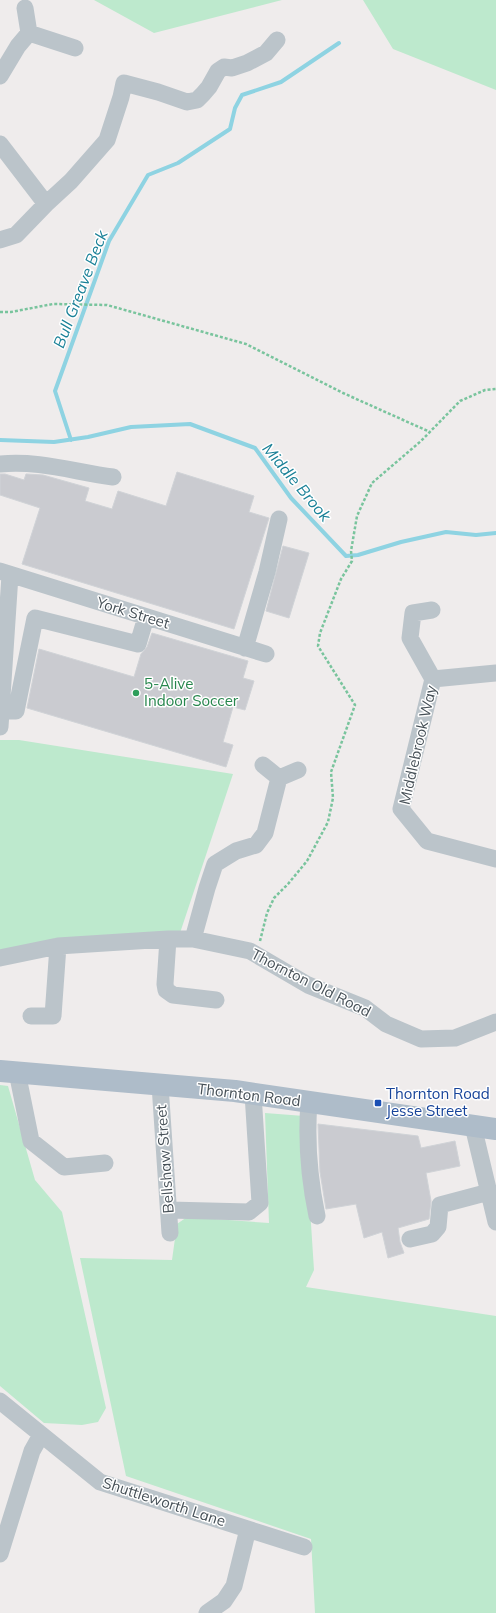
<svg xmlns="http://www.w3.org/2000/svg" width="496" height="1613" viewBox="0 0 496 1613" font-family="Mulish,sans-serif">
<rect width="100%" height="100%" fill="#efecec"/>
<path fill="#bde9cd" d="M 94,0 L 282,0 L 154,33 Z
M 363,0 L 496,0 L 496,90 L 393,49 Z
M 0,740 L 19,740 L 233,774 L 180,933 L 0,951 Z
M 0,1085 L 8,1086 L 35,1180 L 62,1212 L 106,1408 L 98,1422 L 82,1425 L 44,1423 L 0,1386 Z
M 265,1113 L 304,1116 L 314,1270 L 306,1287 L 496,1316 L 496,1613 L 315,1613 L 311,1539 L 126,1476 L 80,1258 L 172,1260 L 177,1224 L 187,1217 L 269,1223 Z"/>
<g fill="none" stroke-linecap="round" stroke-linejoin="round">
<path stroke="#8ed3e2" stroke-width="4" d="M 0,440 L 54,442 L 88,437 L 131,427 L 190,424 L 255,448 L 291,498 L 346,556 L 358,555 L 401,542 L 446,532 L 476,535 L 496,533
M 71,440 L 55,391 L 109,241 L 148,175 L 178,163 L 230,129 L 235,108 L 242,95 L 281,82 L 339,43"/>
</g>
<path fill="#cacbd0" stroke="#d0d3d7" d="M 177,472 L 254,496 L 249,512 L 269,518 L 234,629 L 22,564 L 40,508 L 0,495 L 0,474 L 5,474 L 24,480 L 26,474 L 43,475 L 89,488 L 85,501 L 112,509 L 118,491 L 166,506 Z
M 283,546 L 309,553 L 289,618 L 266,611 Z
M 152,633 L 248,661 L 243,678 L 254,681 L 245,710 L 233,707 L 223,742 L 233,745 L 226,767 L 27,708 L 39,649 L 134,677 L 141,654 L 147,647 Z
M 318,1124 L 418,1136 L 421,1148 L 455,1141 L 460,1166 L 426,1173 L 431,1201 L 429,1219 L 398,1228 L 400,1242 L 404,1253 L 388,1258 L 382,1232 L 364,1238 L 356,1204 L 326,1209 L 320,1172 Z"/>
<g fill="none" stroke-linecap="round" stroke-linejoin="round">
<path stroke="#79c49d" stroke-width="2.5" stroke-dasharray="3 2" stroke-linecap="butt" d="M 0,312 L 11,312 L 53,304 L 107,305 L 246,344 L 343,393 L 430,432
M 260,941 L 267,913 L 274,898 L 288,884 L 307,861 L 328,822 L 333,798 L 331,772 L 355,705 L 318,646 L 320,633 L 341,579 L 352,561 L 351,551 L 357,516 L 372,483 L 421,441 L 460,401 L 485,390 L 496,389"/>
<path stroke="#bbc4ca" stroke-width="17" d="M 25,8 L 29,33 L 75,48
M 0,76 L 18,46 L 29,33
M 0,144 L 46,204
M 0,240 L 16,235 L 46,204 L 71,181 L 107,140 L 121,97 L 124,83 L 158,92 L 187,102 L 197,100 L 203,94 L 209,87 L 218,71 L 224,67 L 232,68 L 247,63 L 266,53 L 277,40
M 0,464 C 38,460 75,472 113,477
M 0,571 L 266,654
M 432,610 L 413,613 L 410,638 L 433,679
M 245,648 L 267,572 L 279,519
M 496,673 L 433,679 L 401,809 L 427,841 L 496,859
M 1,711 L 16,711 L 35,618 L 138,644 L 146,617
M 0,727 L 10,575
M 279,778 L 298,770
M 168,939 L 165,984 L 166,990 L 173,995 L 216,1000
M 193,939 L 207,888 L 215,864 L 236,851 L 256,845 L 265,833 L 279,778 L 263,765
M 0,958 L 58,946 L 168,939 L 193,939 L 250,951 L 308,985 L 365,1008 L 386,1024 L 421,1039 L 455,1038 L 496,1022
M 31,1016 L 53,1016 L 58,946
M 17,1072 L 31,1141 L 64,1167 L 105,1163
M 160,1085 L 170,1233
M 309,1102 C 306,1141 309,1178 317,1216
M 473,1126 L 496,1222
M 169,1210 L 249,1212 L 260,1203 L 253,1094
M 410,1239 L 432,1234 L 438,1227 L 440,1205 L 489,1192
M 0,1401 L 100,1482 L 304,1547
M 0,1554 L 32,1451 L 41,1435
M 207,1613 L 224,1601 L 234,1586 L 248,1529"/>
<path stroke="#aebcc9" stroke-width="22" d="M 0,1071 L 235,1091 L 496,1129"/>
</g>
<circle fill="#2e9e5b" stroke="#fff" stroke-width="1.5" cx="136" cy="693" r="4"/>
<rect fill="#1a4fb4" stroke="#fff" stroke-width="1.5" x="374" y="1099" width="8" height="8" rx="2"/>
<g text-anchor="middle" stroke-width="3" stroke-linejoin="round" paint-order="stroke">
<g font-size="15" fill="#465057" stroke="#fff">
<text transform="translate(133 613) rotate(17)" y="5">York Street</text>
<text transform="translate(418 745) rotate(-77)" y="5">Middlebrook Way</text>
<text transform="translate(311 983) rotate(27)" y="5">Thornton Old Road</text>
<text transform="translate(249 1095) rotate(7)" y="5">Thornton Road</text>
<text transform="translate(165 1159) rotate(-94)" y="5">Bellshaw Street</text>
<text transform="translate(164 1502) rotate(18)" y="5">Shuttleworth Lane</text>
</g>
<g font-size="15" fill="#27864d" stroke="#fff" text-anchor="start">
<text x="144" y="689">5-Alive<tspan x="144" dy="17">Indoor Soccer</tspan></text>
</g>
<g font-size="15" fill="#164399" stroke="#fff" text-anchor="start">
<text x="386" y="1099">Thornton Road<tspan x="386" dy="17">Jesse Street</tspan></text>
</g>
<g font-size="16" font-style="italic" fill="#198097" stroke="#fff">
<text transform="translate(80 289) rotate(-69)" y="6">Bull Greave Beck</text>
<text transform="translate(297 482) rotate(50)" y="6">Middle Brook</text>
</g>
</g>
</svg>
